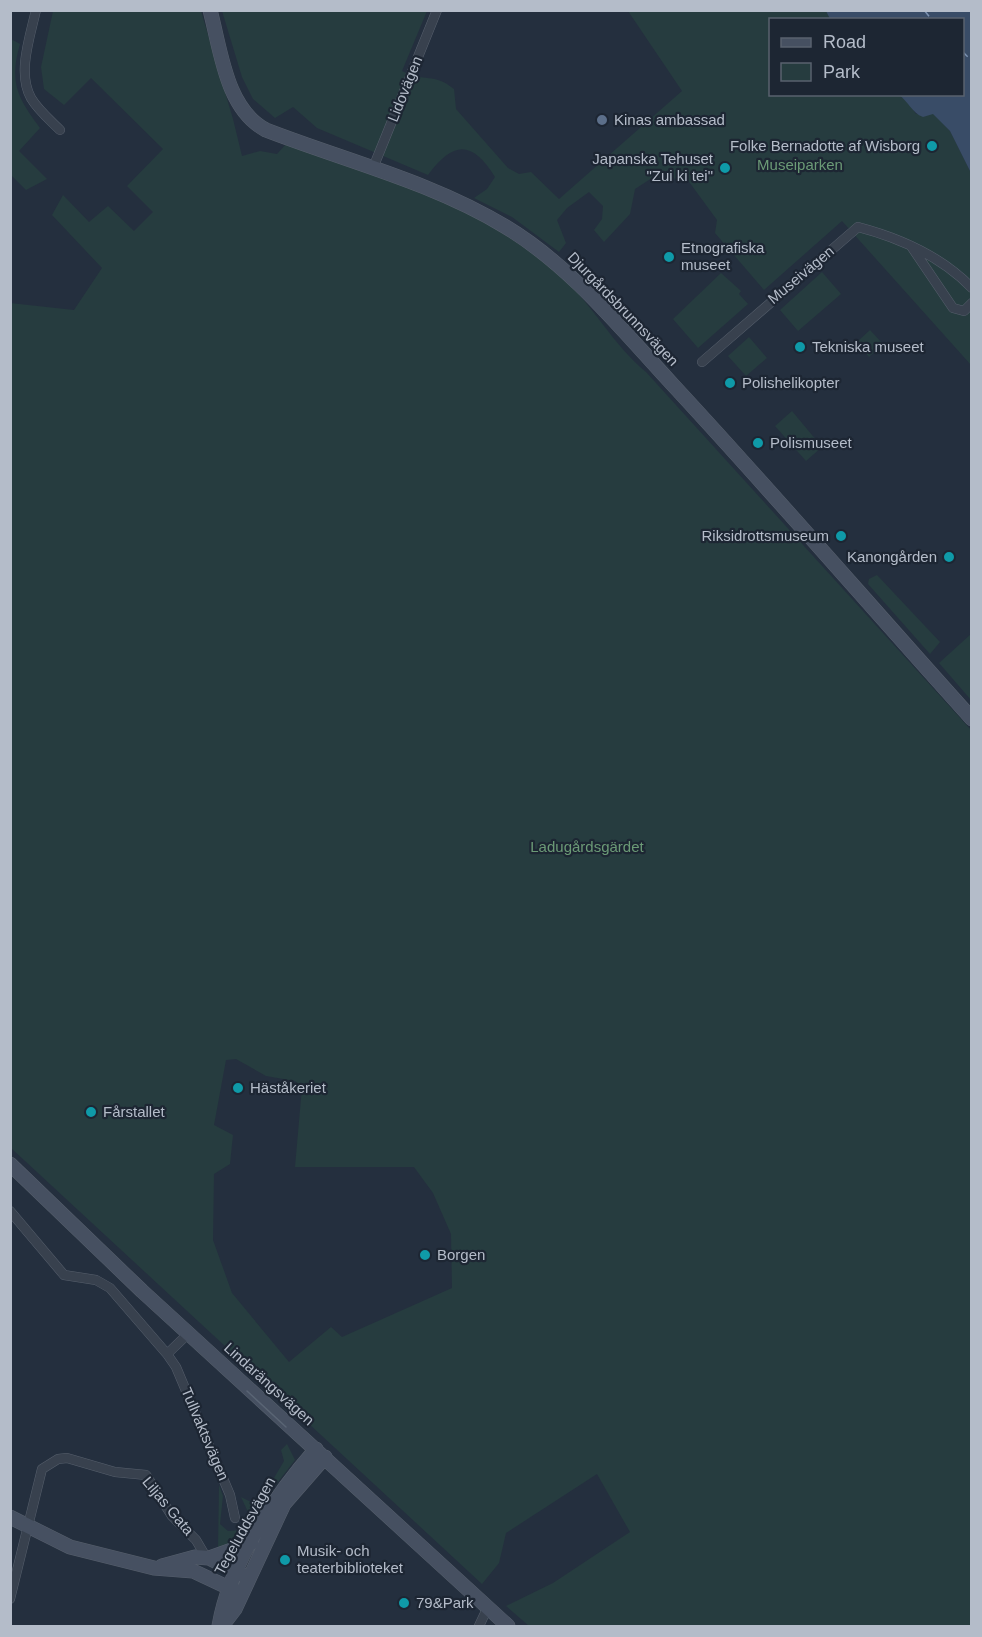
<svg xmlns="http://www.w3.org/2000/svg" width="982" height="1637" viewBox="0 0 982 1637" font-family="Helvetica,sans-serif">
<rect width="100%" height="100%" fill="#242f3e"/>
<path fill="#263c3f" fill-rule="evenodd" d="M 53,11 L 201,11 L 233,119 L 242,156 L 260,151 L 277,154 L 287,143 C 384,177 483,207 561,276 C 593,305 613,345 646,372 L 971,730 L 971,1626 L 529,1626 L 506,1606 L 553,1583 L 630,1532 L 597,1474 L 506,1533 L 499,1563 L 482,1584 L 11,1148 L 10,303 L 74,310 L 102,268 L 52,215 L 63,195 L 89,222 L 108,206 L 134,231 L 153,212 L 127,186 L 163,149 L 91,78 L 64,105 L 44,89 L 41,67 ZM 236,1059 L 266,1076 L 295,1081 L 302,1087 L 295,1167 L 414,1167 L 433,1193 L 451,1234 L 452,1288 L 342,1337 L 331,1327 L 289,1362 L 232,1293 L 213,1240 L 214,1174 L 230,1164 L 233,1135 L 214,1125 L 226,1060 Z
M 222,11 L 427,11 L 402,71 C 425,83 433,72 454,89 L 456,109 L 508,168 L 519,174 L 531,172 L 559,199 L 682,91 L 628,11 L 826,11 L 830,19 L 770,20 L 770,94 L 899,95 L 907,100 L 916,114 L 933,113 L 950,131 L 971,173 L 971,365 L 842,221 L 764,290 L 715,233 L 717,220 L 687,179 L 652,178 L 635,189 L 630,214 L 604,242 L 594,230 L 602,219 L 603,206 L 589,192 L 567,208 L 557,220 L 566,243 L 559,252 L 512,217 L 474,198 L 487,189 L 495,177 C 471,139 453,142 428,175 L 317,128 L 293,107 L 275,118 L 253,99 L 242,77 Z
M 11,39 L 20,44 C 9,82 17,97 40,128 L 19,151 L 47,179 L 26,190 L 11,175 Z
M 822,272 L 841,294 L 798,331 L 780,310 Z
M 721,273 L 741,291 L 739,294 L 748,304 L 698,348 L 673,319 Z
M 870,330 L 883,344 L 869,357 L 857,342 Z
M 749,337 L 767,358 L 746,376 L 728,356 Z
M 792,411 L 822,447 L 806,461 L 775,426 Z
M 877,575 L 940,642 L 930,654 L 868,584 L 869,579 Z
M 971,634 L 971,700 L 939,663 Z
M 287,1444 L 295,1460 L 260,1505 L 257,1504 L 249,1525 L 248,1512 L 241,1497 L 251,1502 L 264,1495 L 284,1461 L 281,1450 Z
M 219,1485 L 223,1496 L 220,1524 L 228,1531 L 242,1530 L 237,1542 L 218,1548 Z"/>
<path fill="#394c67" d="M 826,11 L 971,11 L 971,173 L 950,131 L 933,114 L 923,117 C 912,113 908,101 899,95 L 962,94 L 962,20 L 830,19 Z"/>
<g fill="none" stroke-linecap="round" stroke-linejoin="round">
<path stroke="#7c92b1" stroke-width="1.5" stroke-dasharray="8 6" stroke-linecap="butt" d="M 924,10 L 932,20
M 962,51 L 972,61"/>
<defs>
<path id="street" d="M 36,10 C 30,37 17,73 31,98 C 38,110 50,120 60,130
M 373,168 L 437,10
M 911,246 L 953,308 L 964,311 L 972,303
M 702,362 L 858,227 C 900,238 941,256 972,288
M 10,1211 L 64,1275 L 96,1280 L 110,1288 L 167,1354 L 189,1333
M 167,1354 L 176,1367 L 230,1495 L 235,1518
M 10,1599 L 42,1469 L 58,1459 L 67,1458 L 115,1472 L 146,1475 L 172,1516 L 196,1540 L 206,1557
M 479,1626 L 487,1609"/>
<path id="secondary" d="M 210,10 C 221,51 226,109 266,130 C 346,161 432,182 506,227 C 572,267 621,329 673,385 C 775,495 872,608 972,719
M 10,1164 L 142,1291 L 508,1626
M 10,1517 L 70,1547 L 154,1568 L 193,1571 L 242,1594
M 209,1558 L 245,1576
M 162,1566 L 195,1557 L 209,1558 L 251,1543
M 219,1626 C 230,1562 274,1497 316,1449
M 222,1626 L 235,1609 L 284,1504 L 325,1457"/>
</defs>
<use href="#street" stroke="#565f6c" stroke-width="10"/>
<use href="#secondary" stroke="#565f6c" stroke-width="15"/>
<use href="#street" stroke="#38414e" stroke-width="9"/>
<use href="#secondary" stroke="#465061" stroke-width="14"/>
<path stroke="#5a6575" stroke-width="1.5" d="M 247,1391 L 286,1427"/>
</g>
<circle fill="#5c6f8a" stroke="#1d2633" stroke-width="2" cx="602" cy="120" r="6"/>
<g fill="#0f9aa8" stroke="#1d2633" stroke-width="2">
<circle cx="932" cy="146" r="6"/>
<circle cx="725" cy="168" r="6"/>
<circle cx="669" cy="257" r="6"/>
<circle cx="800" cy="347" r="6"/>
<circle cx="730" cy="383" r="6"/>
<circle cx="758" cy="443" r="6"/>
<circle cx="841" cy="536" r="6"/>
<circle cx="949" cy="557" r="6"/>
<circle cx="238" cy="1088" r="6"/>
<circle cx="91" cy="1112" r="6"/>
<circle cx="425" cy="1255" r="6"/>
<circle cx="285" cy="1560" r="6"/>
<circle cx="404" cy="1603" r="6"/>
</g>
<g text-anchor="middle" stroke-width="4.5" stroke-linejoin="round" paint-order="stroke">
<g font-size="15" fill="#b4bcc9" stroke="#1d2633">
<text transform="translate(405 89) rotate(-68)" y="5">Lidovägen</text>
<text transform="translate(801 275) rotate(-40)" y="5">Museivägen</text>
<text transform="translate(623 309) rotate(46)" y="5">Djurgårdsbrunnsvägen</text>
<text transform="translate(269 1384) rotate(42)" y="5">Lindarängsvägen</text>
<text transform="translate(205 1434) rotate(67)" y="5">Tullvaktsvägen</text>
<text transform="translate(168 1506) rotate(50)" y="5">Liljas Gata</text>
<text transform="translate(245 1526) rotate(-61)" y="5">Tegeluddsvägen</text>
</g>
<g font-size="15" fill="#b4bcc9" stroke="#1d2633" text-anchor="start">
<text x="614" y="125">Kinas ambassad</text>
<text x="920" y="151" text-anchor="end">Folke Bernadotte af Wisborg</text>
<text x="713" y="164" text-anchor="end">Japanska Tehuset<tspan x="713" dy="17">"Zui ki tei"</tspan></text>
<text x="681" y="253">Etnografiska<tspan x="681" dy="17">museet</tspan></text>
<text x="812" y="352">Tekniska museet</text>
<text x="742" y="388">Polishelikopter</text>
<text x="770" y="448">Polismuseet</text>
<text x="829" y="541" text-anchor="end">Riksidrottsmuseum</text>
<text x="937" y="562" text-anchor="end">Kanongården</text>
<text x="250" y="1093">Häståkeriet</text>
<text x="103" y="1117">Fårstallet</text>
<text x="437" y="1260">Borgen</text>
<text x="297" y="1556">Musik- och<tspan x="297" dy="17">teaterbiblioteket</tspan></text>
<text x="416" y="1608">79&amp;Park</text>
</g>
<g font-size="15" fill="#6b9a76" stroke="#1d2633">
<text x="800" y="170">Museiparken</text>
<text x="587" y="852">Ladugårdsgärdet</text>
</g>
</g>
<rect width="982" height="1637" fill="none" stroke="#b4bcc9" stroke-width="24"/>
<rect x="769" y="18" width="195" height="78" fill="#1d2633" stroke="#59626f" stroke-width="1.5"/>
<rect x="781" y="38" width="30" height="9" fill="#465061" stroke="#59626f" stroke-width="1.5"/>
<text x="823" y="48" font-size="18" fill="#b4bcc9">Road</text>
<rect x="781" y="63" width="30" height="18" fill="#263c3f" stroke="#59626f" stroke-width="1.5"/>
<text x="823" y="78" font-size="18" fill="#b4bcc9">Park</text>
</svg>
